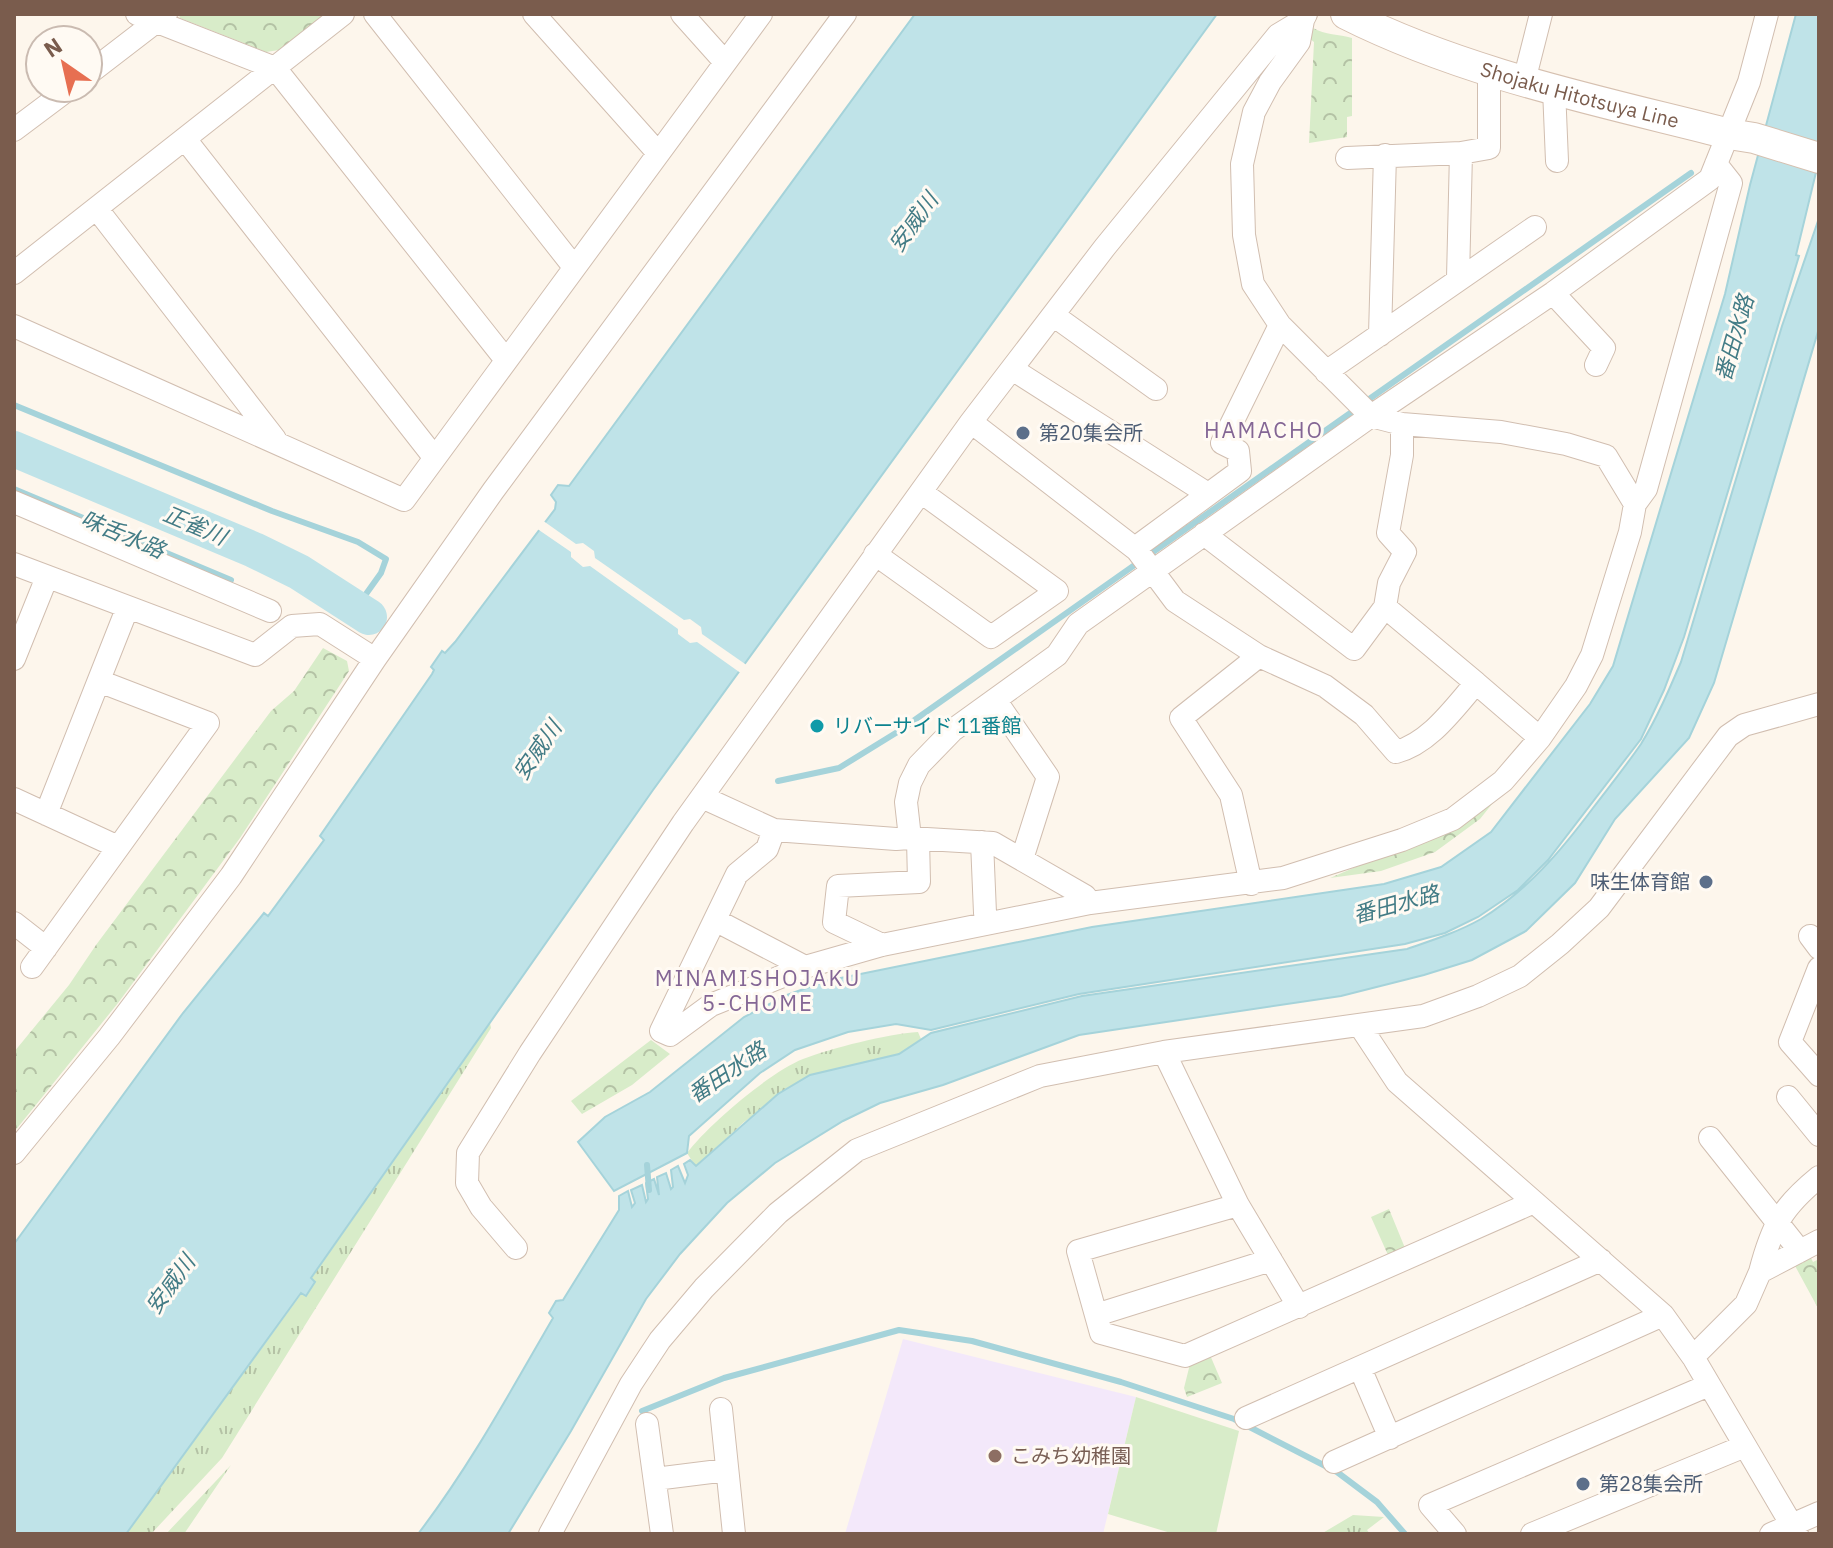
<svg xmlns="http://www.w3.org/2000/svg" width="1833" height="1548" viewBox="0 0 1833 1548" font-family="'IBM Plex Sans','Noto Sans JP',sans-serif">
<defs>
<pattern id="grass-tufts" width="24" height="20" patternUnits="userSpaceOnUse" patternTransform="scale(2)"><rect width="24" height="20" fill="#d8ecc9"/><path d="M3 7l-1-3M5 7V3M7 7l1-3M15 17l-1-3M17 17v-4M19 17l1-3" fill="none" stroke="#b4c2a5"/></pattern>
<pattern id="park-crowns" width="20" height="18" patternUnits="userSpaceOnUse" patternTransform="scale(2)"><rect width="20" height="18" fill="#d8ecc9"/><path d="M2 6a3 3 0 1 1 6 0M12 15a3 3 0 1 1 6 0" fill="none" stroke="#b4c2a5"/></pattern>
</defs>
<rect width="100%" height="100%" fill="#fdf6ec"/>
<path fill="#f3e8fa" d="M 903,1339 L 1136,1397 L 1103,1534 L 845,1534 Z"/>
<path fill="url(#grass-tufts)" d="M 490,1023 L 491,1028 L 222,1458 L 151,1534 L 126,1534 L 302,1293 L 306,1295 L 315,1282 L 311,1279 Z
M 918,1032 L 921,1039 L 899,1054 L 810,1075 L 744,1122 L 696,1167 L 687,1153 C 708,1125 770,1072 803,1059 C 832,1048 887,1034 918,1032 Z
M 231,1465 L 184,1534 L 166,1534 Z
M 1353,1515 L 1384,1517 L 1367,1530 L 1370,1534 L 1321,1534 Z"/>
<path fill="url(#park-crowns)" d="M 179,14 L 325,14 L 279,50 L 266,52 L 180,18 Z
M 1313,28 C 1325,35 1339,34 1352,38 L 1352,116 L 1347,117 L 1347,137 L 1309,143 L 1314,42 L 1310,39 Z
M 323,648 L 347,661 L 349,671 L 240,838 L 118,1003 L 14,1132 L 14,1052 L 69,985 L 96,945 L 271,711 L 294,691 Z
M 1508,784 L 1480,819 L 1435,852 L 1381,871 L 1330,878 L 1454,825 Z
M 651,1040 L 670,1054 L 632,1085 L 582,1114 L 571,1101 Z
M 1389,1209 L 1405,1248 L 1388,1255 L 1371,1217 Z
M 1810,1256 L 1813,1262 L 1819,1259 L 1819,1310 L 1794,1264 Z
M 1210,1355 L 1222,1383 L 1187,1397 L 1184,1388 L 1190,1364 Z"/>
<path fill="#d8ecc9" d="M 1136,1397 L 1239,1431 L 1216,1534 L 1174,1534 L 1108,1514 Z"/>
<path fill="#bfe3e8" stroke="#a5d3da" stroke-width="2" d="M 915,14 L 1217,14 L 653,790 L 311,1278 L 315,1282 L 306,1296 L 301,1293 L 126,1534 L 14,1534 L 14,1244 L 183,1013 L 264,913 L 268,916 L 324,840 L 320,836 L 432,674 L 434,670 L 431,667 L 442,651 L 445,653 L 455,642 L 555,509 L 556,502 L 551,495 L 558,485 L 569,486 Z
M 1796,14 L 1819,14 L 1819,160 L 1796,255 L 1799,256 L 1684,637 L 1664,690 L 1641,739 L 1548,860 L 1518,890 L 1478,917 L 1445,933 L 1405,944 L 1079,994 L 931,1030 L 896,1024 L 848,1032 L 795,1050 L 760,1073 L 689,1136 L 687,1153 L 614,1191 L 578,1142 L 605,1117 L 650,1092 L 744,1017 L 787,995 L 826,981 L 1092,927 L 1384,884 L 1441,867 L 1491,832 L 1590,704 L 1613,666 L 1725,294 L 1750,185 Z
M 1819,218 L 1819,328 L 1714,683 L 1689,738 L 1615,819 L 1575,883 L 1526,931 L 1472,960 L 1424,975 L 1341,996 L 1079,1035 L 943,1085 L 880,1103 L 843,1121 L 775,1163 L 727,1203 L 680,1254 L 646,1299 L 571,1431 L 508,1534 L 418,1534 C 470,1466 510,1392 553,1318 L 549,1313 L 556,1301 L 563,1300 L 619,1210 L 619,1196 L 628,1191 L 632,1207 L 635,1203 L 631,1190 L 642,1185 L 646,1202 L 648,1199 L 646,1183 L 654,1179 L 659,1195 L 657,1177 L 666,1173 L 671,1189 L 673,1187 L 671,1170 L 678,1166 L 685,1183 L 688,1175 L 684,1164 L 690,1160 L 696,1166 L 778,1094 L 810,1075 L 899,1054 L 931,1033 L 1082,996 L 1407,949 C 1433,940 1458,932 1481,919 C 1527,891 1561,851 1593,808 C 1609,787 1626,766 1641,744 C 1657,718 1669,690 1681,662 L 1782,326 Z"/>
<path fill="#fdf6ec" d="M 542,520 L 576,544 L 583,543 L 594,551 L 595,558 L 684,620 L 690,619 L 701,627 L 702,634 L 748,666 L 742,674 L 697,642 L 690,643 L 678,634 L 678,629 L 590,566 L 583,567 L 571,557 L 571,552 L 536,528 Z"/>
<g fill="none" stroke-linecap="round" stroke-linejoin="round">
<path stroke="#a5d3da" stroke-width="6" d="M 1365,402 L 1691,173
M 14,405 L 272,511 L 358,542 L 386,559 L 381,573 L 356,608
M 14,489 L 231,580
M 778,781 L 839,768 L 899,731 L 1356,409
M 647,1165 L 649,1190
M 642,1411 L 724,1378 L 899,1330 L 972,1341 L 1121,1382 L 1234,1419 L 1337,1472 L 1377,1502 L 1405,1534"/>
<path stroke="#bfe3e8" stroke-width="36" d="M 14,449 L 254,550 L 299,572 L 369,617"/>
<defs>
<path id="minor" d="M 137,14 L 275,68 L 506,360
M 375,14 L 574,267
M 534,14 L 658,153
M 682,14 L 724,61
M 88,74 L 166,14
M 1524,81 L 1541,14
M 1554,89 L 1557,161
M 14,130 L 70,88
M 185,139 L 434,457
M 1347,158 L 1461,153 L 1489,148 L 1489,70
M 97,209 L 275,439
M 14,273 L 343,14
M 1458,278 L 1461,153
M 1553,293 L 1604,348 L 1596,365
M 1053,315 L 1156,389
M 14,326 L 404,500 L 761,14
M 1380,335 L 1385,155
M 1012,369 L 1208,494
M 1326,372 L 1535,227
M 971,422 L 1137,550 L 1175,601 L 1259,656 L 1325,686 L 1364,715 L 1396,752 C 1430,743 1454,708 1476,683 L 1540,738
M 14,502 L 270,611
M 1635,504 L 1646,489 L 1731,183 L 1716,164
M 1204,534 L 1354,649 L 1385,607 L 1389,583 L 1405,552 L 1388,533 L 1402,455 L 1402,424
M 1135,548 L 1240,471 L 1238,451 L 1222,443 L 1280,325
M 875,554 L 991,637 L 1057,591 L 921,492
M 14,564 L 255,655 L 292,626 L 320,624 L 375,659
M 1385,607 L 1476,683
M 14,659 L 47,577
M 996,701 L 1048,777 L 1022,859
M 702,797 L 774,830 L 896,839 L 910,838 L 993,843 L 1085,896 L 1090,903 L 1283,878 L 1402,840 L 1453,819 L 1503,781 L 1540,738 L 1576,686 L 1592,655 L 1630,532 L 1635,504 L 1606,456 L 1566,444 L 1501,432 L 1402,424 L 1371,416 L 1280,325 L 1253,284 L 1244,235 L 1242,164 L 1254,112 L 1270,82 L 1299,42 L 1303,20
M 14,799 L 118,847
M 46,814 L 127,609
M 774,830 L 767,849 L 737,874 L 661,1031 L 670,1035 L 711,1005 L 805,967 L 882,945 L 1090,903
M 910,838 L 906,802 L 910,783 L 919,765 L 953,730 L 1057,655 L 1078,624 L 1371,416 L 1553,293 L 1710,179 L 1749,82 L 1767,14
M 982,842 L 985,913
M 1251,884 L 1231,795 L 1181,718 L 1259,656
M 715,920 L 805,967
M 14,923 L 46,948
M 1810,936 L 1819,948
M 882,945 L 834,922 L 838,886 L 919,882 L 918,839
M 32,967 L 208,723 L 99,681
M 1819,968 L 1790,1042 L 1819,1075
M 1360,1026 L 1397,1082 L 1663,1315 L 1693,1357 L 1797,1534
M 1164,1052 L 1238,1205 L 1299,1307
M 1788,1097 L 1819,1135
M 1710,1138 L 1800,1251
M 14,1153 L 109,1037 L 231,876 L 375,659 L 493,491 L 845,14
M 1238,1205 L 1078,1251 L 1101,1333 L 1185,1356 L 1534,1202
M 516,1248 L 481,1207 L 467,1183 L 468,1153 L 530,1053 L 683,823 L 971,422 L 1105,247 L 1278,35 L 1303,20 L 1306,14
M 1760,1272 C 1772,1226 1782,1207 1819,1177
M 1096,1315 L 1271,1260
M 1693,1357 L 1746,1304 L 1760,1272 L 1819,1241
M 1360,1368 L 1390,1438
M 721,1409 L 734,1534
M 1246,1418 L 1601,1260
M 647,1424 L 662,1534
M 1334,1462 L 1663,1315
M 655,1479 L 727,1470
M 550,1534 L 631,1384 L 660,1340 L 704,1288 L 778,1213 L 857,1150 L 1040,1076 L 1164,1052 L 1423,1016 L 1478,996 L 1520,976 L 1560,944 L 1599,908 L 1728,736 L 1744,725 L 1819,704
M 1455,1534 L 1430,1505 L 1709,1385
M 1532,1534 L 1745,1446
M 1771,1534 L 1819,1513"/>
<g id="secondary">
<path id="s1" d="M 1346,14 C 1465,74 1600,101 1729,134 L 1754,138 L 1819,158"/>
</g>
</defs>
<use href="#minor" stroke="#d1beb0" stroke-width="24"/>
<use href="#secondary" stroke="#d6c0b0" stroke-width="32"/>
<use href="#minor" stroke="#fff" stroke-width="22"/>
<use href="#secondary" stroke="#fff" stroke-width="30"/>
</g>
<g fill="#5c6f8a" stroke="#fffaf3" stroke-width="3">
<circle cx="1023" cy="433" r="8"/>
<circle cx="1706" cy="882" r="8"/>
<circle cx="1583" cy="1484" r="8"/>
</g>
<circle fill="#0f9aa8" stroke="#fffaf3" stroke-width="3" cx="817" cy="726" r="8"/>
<circle fill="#8d6e63" stroke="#fffaf3" stroke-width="3" cx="995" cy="1456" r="8"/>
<g text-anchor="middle" stroke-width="6" stroke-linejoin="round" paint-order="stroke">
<g font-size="20" fill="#7a5c4d" stroke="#fffaf3">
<text dy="7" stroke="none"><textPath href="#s1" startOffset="248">Shojaku Hitotsuya Line</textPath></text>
</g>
<g font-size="20" fill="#4e5e75" stroke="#fffaf3" text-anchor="start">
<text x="1039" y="440">第20集会所</text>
<text x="1690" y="889" text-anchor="end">味生体育館</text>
<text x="1599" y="1491">第28集会所</text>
</g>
<g font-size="20" fill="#0d838f" stroke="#fffaf3" text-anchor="start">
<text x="833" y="733">リバーサイド 11番館</text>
</g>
<g font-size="20" fill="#785e54" stroke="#fffaf3" text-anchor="start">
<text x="1011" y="1463">こみち幼稚園</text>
</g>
<g font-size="22" font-style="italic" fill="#437c86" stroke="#fffaf3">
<text transform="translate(913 222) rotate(-54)" y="8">安威川</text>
<text transform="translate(1734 338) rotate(-74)" y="8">番田水路</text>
<text transform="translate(195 525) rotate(23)" y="8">正雀川</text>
<text transform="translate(123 534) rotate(23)" y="8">味舌水路</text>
<text transform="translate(537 750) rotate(-55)" y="8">安威川</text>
<text transform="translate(1396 904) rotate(-15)" y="8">番田水路</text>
<text transform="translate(727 1072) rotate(-34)" y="8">番田水路</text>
<text transform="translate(170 1284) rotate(-54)" y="8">安威川</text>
</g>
<g font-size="22" letter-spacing="2" fill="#846695" stroke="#fffaf3">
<text x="1264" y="438">HAMACHO</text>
<text x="758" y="986">MINAMISHOJAKU<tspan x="758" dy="25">5-CHOME</tspan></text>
</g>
</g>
<rect width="1833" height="1548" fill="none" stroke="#7a5c4d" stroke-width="32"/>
<g transform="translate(64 64) rotate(326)"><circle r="38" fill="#fffaf3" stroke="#cabbb1" stroke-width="2"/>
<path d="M0-6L14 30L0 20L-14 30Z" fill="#e76f51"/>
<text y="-12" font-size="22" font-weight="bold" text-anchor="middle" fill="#7a5c4d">N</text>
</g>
</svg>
